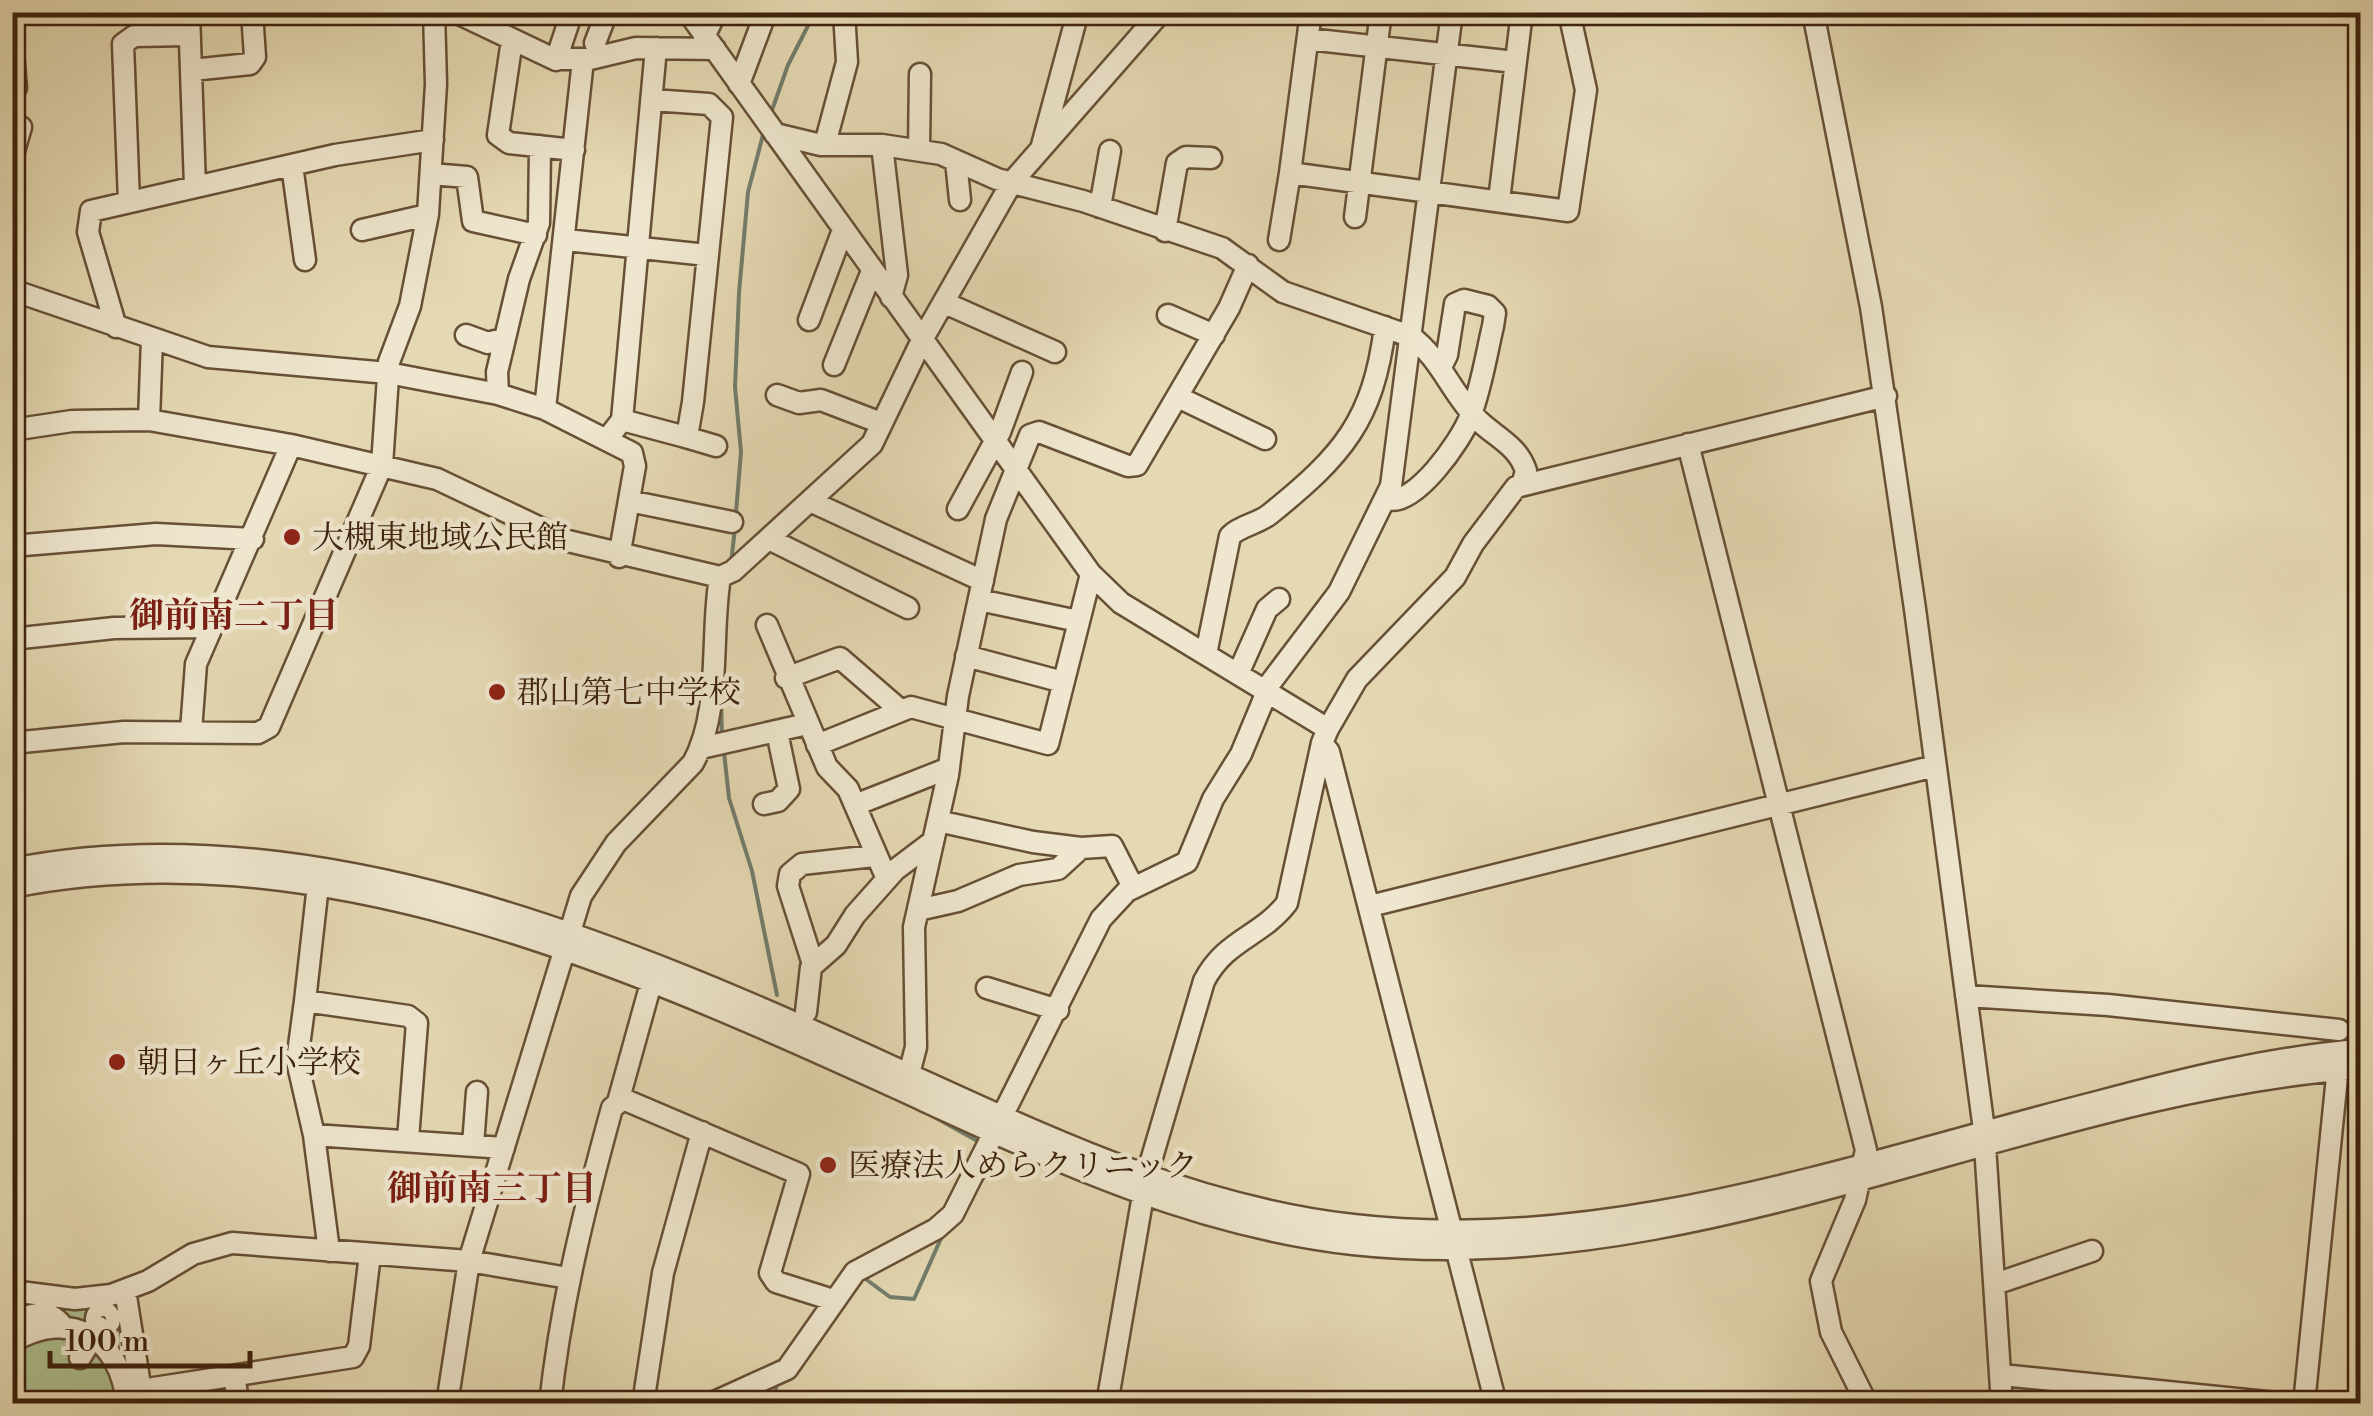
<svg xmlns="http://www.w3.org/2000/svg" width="2373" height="1416" viewBox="0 0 2373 1416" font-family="'Libre Bodoni','Noto Serif JP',serif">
<rect width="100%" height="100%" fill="#e5d9b3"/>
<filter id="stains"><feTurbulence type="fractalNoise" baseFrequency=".002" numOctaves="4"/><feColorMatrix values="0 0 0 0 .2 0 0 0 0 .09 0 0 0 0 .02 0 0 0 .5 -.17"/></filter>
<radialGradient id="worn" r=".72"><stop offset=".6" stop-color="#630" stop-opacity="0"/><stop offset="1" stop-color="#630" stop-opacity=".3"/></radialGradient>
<path fill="#aec091" stroke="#76714f" stroke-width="2.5" d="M 13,1301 L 120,1306 L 135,1403 L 13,1404 Z"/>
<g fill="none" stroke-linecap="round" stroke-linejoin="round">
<path stroke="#727d6c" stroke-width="4" d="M 771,113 L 788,65 L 815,12
M 736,513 L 741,452 L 735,387 L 739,293 L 748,192 L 764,131
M 731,563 L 735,528
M 726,613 L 728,593
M 721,697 L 722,738
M 724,752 L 729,798 L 752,871 L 777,995
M 929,1114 L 981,1143
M 975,1191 L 999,1153 L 994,1150
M 863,1277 L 890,1297 L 914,1299 L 943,1234
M 772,1404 L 777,1384"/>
<defs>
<path id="minor" d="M 189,12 L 195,187
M 455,12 L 554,59 L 590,59 L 636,48 L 715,49
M 688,12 L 1091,574 L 1121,603 L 1328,729 L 1322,743 L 1329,752 L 1496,1404
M 1311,12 L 1290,173 L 1568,211 L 1586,90 L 1569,12
M 1813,12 L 1871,307 L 1915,609 L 1984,1130 L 2002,1404
M 704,37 L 716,12
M 1308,39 L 1515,62
M 512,40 L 498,135 L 509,143 L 574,150
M 12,41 L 16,88
M 595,43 L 607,12
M 556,60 L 572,12
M 192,70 L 250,64 L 255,57 L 252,12
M 739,84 L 766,12
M 775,134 L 821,145 L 882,145 L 941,154 L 997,179 L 1083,201 L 1222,248 L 1283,292 L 1410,336 C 1441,358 1452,395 1479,421 C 1497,438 1518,446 1526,471 L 1522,485
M 825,144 L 847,62 L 844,12
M 882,145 L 897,275 L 891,297
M 1041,149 L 1078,12
M 919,150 L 920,74
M 12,158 L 21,127
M 956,161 L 960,200
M 292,165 L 305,260
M 431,174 L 467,177 L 473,221 L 536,235
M 1499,200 L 1522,12
M 129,202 L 123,44 L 134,36 L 189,35
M 1100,207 L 1110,151
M 1355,217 L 1381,12
M 362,230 L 427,215
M 1165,231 L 1177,163 L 1186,157 L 1211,158
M 566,240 L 707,255
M 1279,240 L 1290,173
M 12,290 L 208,357 L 388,373 L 498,394 L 545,409 L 632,453 L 635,466 L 619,557
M 945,303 L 1055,352
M 1168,315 L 1214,335
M 809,320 L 843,230
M 116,327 L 88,232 L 91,211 L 335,155 L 433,140
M 466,335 L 488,343 L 505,338
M 834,365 L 872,271
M 498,394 L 497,372 L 519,279 L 539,223 L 540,146
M 777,395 L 799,403 L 821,400 L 881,423
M 1178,397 L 1265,439
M 545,409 L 583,60
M 149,420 L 152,339
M 622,420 L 656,48
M 12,430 L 72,421 L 149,420 L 291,445 L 437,479 L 568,541 L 720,577 L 733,571 L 872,444 L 922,340 L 1012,182 L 1161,12
M 682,436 L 716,446
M 608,438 L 622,420 L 682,436 L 688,431 L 693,402 L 722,117 L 709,104 L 652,100
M 1688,444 L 1866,1150 L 1855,1200 L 1821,1281 L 1831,1332 L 1867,1404
M 1387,499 C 1414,508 1461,441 1470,417 C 1481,389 1486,356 1493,326 L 1495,313 L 1488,306 L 1464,300 L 1455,304 L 1447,355 L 1441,367
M 629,501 L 732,522
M 812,502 L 983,581
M 958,509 L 1000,432 L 1022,372
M 769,539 L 908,608
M 12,546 L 156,534 L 253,539
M 979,600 L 1078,621
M 767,625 L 827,767 L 848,789 L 887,879
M 12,639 L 114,628 L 212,627
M 1206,654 L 1230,536 C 1241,525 1258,524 1270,514 C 1343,455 1373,421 1385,327
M 966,656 L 1063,682
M 1238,674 L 1267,609 L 1279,599
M 786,678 L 840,658 L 899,709
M 1328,729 L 1357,679 L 1455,577 L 1473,544 L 1516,487 L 1886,396
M 191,731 L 196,664 L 291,445
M 12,743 L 124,732 L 258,733 L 269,727 L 382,465 L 389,362 L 410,306 L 428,214 L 436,84 L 434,12
M 817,745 L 911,707 L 1048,744 L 1091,574
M 701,748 L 807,724
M 764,804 L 778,801 L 789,789 L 777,732
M 855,805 L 949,768
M 938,821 L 1033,842 L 1081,848 L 1112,846 L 1133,887
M 12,869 C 310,810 626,945 893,1067 C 1043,1135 1187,1206 1353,1225 C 1606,1255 1855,1163 2097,1102 C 2183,1079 2271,1057 2360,1050
M 12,887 C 309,828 616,960 881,1081 C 1035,1151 1183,1225 1353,1244 C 1702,1282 2019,1094 2360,1068
M 1370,906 L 1935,766
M 918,910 L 958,901 L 1019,875 L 1058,869 L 1081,848
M 813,964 L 788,886 L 790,874 L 802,864 L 874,856
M 987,988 L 1058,1010
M 1966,996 L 2108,1005 L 2339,1030
M 305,1001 L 317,894
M 806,1012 L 811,967 L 836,945 L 855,915 L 895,870 L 932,842
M 909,1074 L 916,1047 L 914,927 L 948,775 L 958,696 L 996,519 L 1030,435 L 1039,432 L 1128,466 L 1137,465 L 1229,308 L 1248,265
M 618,1102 L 648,994
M 314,1135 L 504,1148
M 473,1145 L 477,1092
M 329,1251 L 314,1135 L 297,1061 L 305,1001 L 408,1016 L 417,1023 L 408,1139
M 1995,1284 L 2092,1251
M 125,1290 L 143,1404
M 12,1291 L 75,1299 L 111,1295 L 148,1281 L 193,1254 L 232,1243 L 469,1261 L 568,1278
M96 1319a7 7 0 1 1 14 0a7 7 0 1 1-14 0Z
M 12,1321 C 33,1314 49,1306 64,1328
M 12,1342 C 71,1307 121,1338 127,1404
M 80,1358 L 99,1327
M 2002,1375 L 2286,1404
M 234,1377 L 239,1404
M 141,1390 L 353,1357 L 359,1346 L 370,1254
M 447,1404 L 469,1261 L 581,896 L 616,843 L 693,763 C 722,710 710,636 720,577
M 550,1404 C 561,1302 585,1206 612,1108 L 623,1099 L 799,1174 L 770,1273 L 776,1282 L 833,1300
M 643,1404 L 663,1273 L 702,1132
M 710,1404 L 787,1369 L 855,1272 L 936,1229 L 953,1214 L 1101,919 L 1127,891 L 1187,862 L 1213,799 L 1241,754 L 1271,682 L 1339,592 L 1391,486 L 1452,12
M 1107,1404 L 1146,1178 L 1204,981 C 1226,939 1261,937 1287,903 L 1322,743
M 2304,1404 L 2339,1057"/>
</defs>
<use href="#minor" stroke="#675036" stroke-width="25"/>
<use href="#minor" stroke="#eee6ce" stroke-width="20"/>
</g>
<g fill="#8f2418" stroke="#eee6ce" stroke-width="4">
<circle cx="292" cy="537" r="10"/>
<circle cx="497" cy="692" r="10"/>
<circle cx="117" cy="1062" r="10"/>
<circle cx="828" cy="1165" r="10"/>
</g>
<g text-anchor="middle" stroke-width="9" stroke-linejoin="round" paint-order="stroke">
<g font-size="32" fill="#3d220d" stroke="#eee6ce" text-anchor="start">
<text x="312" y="548">大槻東地域公民館</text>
<text x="517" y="703">郡山第七中学校</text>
<text x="137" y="1073">朝日ヶ丘小学校</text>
<text x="848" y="1176">医療法人めらクリニック</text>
</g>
<g font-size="35" font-weight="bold" fill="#7a1f14" stroke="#eee6ce">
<text x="234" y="627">御前南二丁目</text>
<text x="492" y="1200">御前南三丁目</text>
</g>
</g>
<rect width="2373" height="1416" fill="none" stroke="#e5d9b3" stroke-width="50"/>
<rect x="15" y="15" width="2343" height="1386" fill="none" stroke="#3d220d" stroke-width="5"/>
<rect x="25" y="25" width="2323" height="1366" fill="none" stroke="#3d220d" stroke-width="2.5"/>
<path d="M50 1351v15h200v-15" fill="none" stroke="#3d220d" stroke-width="5"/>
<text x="65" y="1351" font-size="30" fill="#3d220d" stroke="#eee6ce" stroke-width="8" paint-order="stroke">100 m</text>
<rect width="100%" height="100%" filter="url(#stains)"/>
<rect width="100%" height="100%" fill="url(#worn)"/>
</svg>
